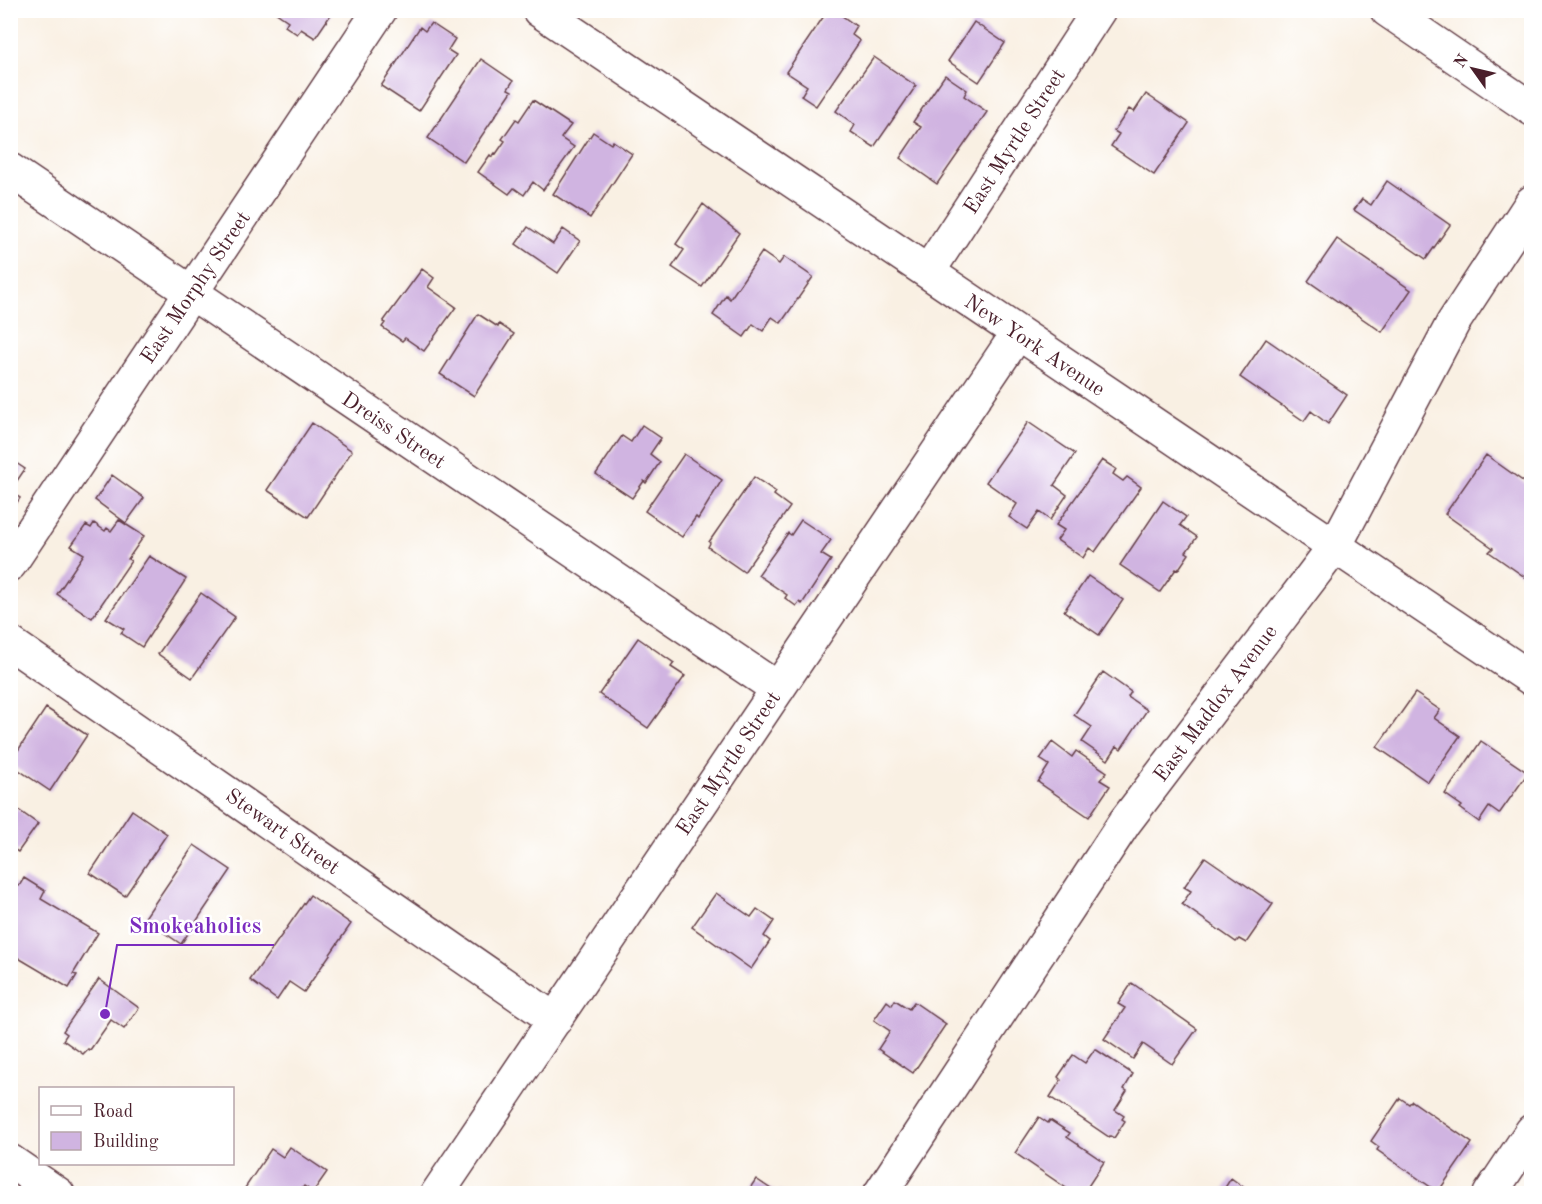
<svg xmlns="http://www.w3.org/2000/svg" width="1542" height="1204" viewBox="0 0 1542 1204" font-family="'Old Standard TT',serif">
<rect width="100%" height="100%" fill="#fff"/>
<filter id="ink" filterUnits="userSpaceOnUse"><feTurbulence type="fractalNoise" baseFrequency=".0167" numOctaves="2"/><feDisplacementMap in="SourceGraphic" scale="12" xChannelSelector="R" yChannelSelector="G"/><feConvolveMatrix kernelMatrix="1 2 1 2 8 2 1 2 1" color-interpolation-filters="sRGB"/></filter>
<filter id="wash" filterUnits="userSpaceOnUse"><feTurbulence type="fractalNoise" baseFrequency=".008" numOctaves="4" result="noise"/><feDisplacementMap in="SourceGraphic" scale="24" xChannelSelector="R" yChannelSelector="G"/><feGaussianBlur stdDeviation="1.35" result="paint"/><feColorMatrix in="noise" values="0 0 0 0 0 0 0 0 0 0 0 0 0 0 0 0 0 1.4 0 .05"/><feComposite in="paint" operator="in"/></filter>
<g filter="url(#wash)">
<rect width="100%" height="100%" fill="#f9f0e3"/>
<g id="blocks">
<path fill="#d0b4e1" d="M 272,10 L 334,10 L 315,38 L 301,29 L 297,34 L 285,26 L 288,21 Z
M 828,10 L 834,10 L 856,26 L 851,34 L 860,41 L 816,106 L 801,96 L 807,86 L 786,72 Z
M 974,22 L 1005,43 L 979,82 L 948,61 Z
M 431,23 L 455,39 L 448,50 L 456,55 L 419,111 L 381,86 L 420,27 L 425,31 Z
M 874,57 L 916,86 L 874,147 L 851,132 L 855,125 L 836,111 Z
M 481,59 L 513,81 L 508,89 L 512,91 L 464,162 L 428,138 Z
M 945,75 L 967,90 L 964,96 L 987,112 L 937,184 L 900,158 L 921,127 L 913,122 Z
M 1146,94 L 1189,123 L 1154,175 L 1111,146 L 1119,134 L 1114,131 L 1129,109 L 1134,112 Z
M 533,100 L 571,125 L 561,138 L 574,147 L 543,190 L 533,182 L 524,195 L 514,188 L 509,194 L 478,172 L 490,155 L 492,157 L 495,153 L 496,154 L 505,141 L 502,139 L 516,119 L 519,121 Z
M 593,132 L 611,144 L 613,141 L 632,154 L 590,218 L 553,194 Z
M 1387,181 L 1450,225 L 1426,259 L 1354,210 L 1362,199 L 1371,205 Z
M 703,204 L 739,233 L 702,287 L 672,267 L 684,250 L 676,244 Z
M 528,227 L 553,244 L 563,229 L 580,241 L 558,273 L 516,244 Z
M 1337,239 L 1411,290 L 1382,332 L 1308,281 Z
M 762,252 L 779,264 L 784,257 L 813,277 L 781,323 L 772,317 L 763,331 L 753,324 L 744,337 L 713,315 L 726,295 L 730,299 Z
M 422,269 L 434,278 L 428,287 L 456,307 L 424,351 L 405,338 L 402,341 L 382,327 L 385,323 L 383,322 Z
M 478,314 L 498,327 L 499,324 L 514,334 L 474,396 L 440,374 Z
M 1266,339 L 1347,395 L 1328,424 L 1311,411 L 1304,421 L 1240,377 Z
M 1028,422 L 1075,454 L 1054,485 L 1067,495 L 1050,520 L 1039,512 L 1027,529 L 1009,517 L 1017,504 L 986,482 Z
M 312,423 L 352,451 L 308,517 L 267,490 Z
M 642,425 L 661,438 L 650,454 L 660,462 L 646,483 L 644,481 L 632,498 L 596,474 L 622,436 L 631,442 Z
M 684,454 L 722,480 L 698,519 L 696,517 L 682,537 L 645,511 Z
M 1486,455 L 1531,487 L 1527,494 L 1532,498 L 1532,582 L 1489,552 L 1493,548 L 1445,514 Z
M 10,459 L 25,469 L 10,491 Z
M 1102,460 L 1116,469 L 1113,474 L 1123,481 L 1127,477 L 1141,487 L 1095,552 L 1089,548 L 1083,558 L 1057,540 L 1064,530 L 1056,525 Z
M 112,475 L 144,498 L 126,523 L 95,500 Z
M 754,477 L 776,492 L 774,495 L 790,507 L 744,572 L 708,547 L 710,543 L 709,542 Z
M 10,491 L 20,498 L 10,513 Z
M 1163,501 L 1186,517 L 1180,525 L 1197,537 L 1186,552 L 1189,554 L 1178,570 L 1176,569 L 1160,592 L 1120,565 Z
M 119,520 L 144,536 L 128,559 L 131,561 L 92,618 L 57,594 L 84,554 L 71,546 L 86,525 L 91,528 L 94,523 L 105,531 L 107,528 L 111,531 Z
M 801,520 L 831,540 L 821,554 L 831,560 L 802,604 L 799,602 L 796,606 L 785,598 L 787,595 L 758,575 L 788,533 L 791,535 Z
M 149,556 L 186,579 L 142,647 L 121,633 L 124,629 L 106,618 Z
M 1088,576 L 1123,600 L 1099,635 L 1064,611 Z
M 201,593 L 235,617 L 192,678 L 158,654 Z
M 638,638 L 674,663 L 671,667 L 685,676 L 648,728 L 599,694 Z
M 1103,672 L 1131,692 L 1128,697 L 1147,710 L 1121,749 L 1117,746 L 1108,760 L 1082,742 L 1092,727 L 1074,715 Z
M 1415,693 L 1440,710 L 1434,718 L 1460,736 L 1428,782 L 1377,747 Z
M 46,708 L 87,735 L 50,791 L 10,764 L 10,752 L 15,755 Z
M 1481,741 L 1528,773 L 1499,814 L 1489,807 L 1479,822 L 1460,808 L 1462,806 L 1445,794 Z
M 1052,742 L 1072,757 L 1076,751 L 1107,772 L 1100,780 L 1110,786 L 1089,817 L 1038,782 L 1049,765 L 1040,759 Z
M 10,804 L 38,824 L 18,852 L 10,847 Z
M 132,810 L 167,834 L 125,896 L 90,873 Z
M 194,845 L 231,870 L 181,944 L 144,919 Z
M 1205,857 L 1273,904 L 1246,943 L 1239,939 L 1236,942 L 1182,904 L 1191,891 L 1184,887 Z
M 24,878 L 45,891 L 41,899 L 98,933 L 73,974 L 77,975 L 69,988 L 10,953 L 10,885 L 12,883 L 19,886 Z
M 716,893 L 751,917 L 757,909 L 774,921 L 764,936 L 770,941 L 751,969 L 692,927 Z
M 310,895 L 351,924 L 304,992 L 289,982 L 277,1000 L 250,980 Z
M 99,979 L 139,1008 L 124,1029 L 111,1020 L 90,1050 L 88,1049 L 83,1054 L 63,1040 L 67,1034 L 63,1031 Z
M 1132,983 L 1197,1029 L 1172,1064 L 1143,1044 L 1133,1059 L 1104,1039 L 1125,1008 L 1118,1004 Z
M 895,1000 L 909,1009 L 914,1002 L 946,1024 L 913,1073 L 878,1049 L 890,1031 L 874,1020 L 887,1001 L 892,1005 Z
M 1095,1049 L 1133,1074 L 1124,1089 L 1127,1091 L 1115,1110 L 1124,1116 L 1122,1119 L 1125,1121 L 1114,1138 L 1110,1136 L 1109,1137 L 1050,1097 L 1061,1080 L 1058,1077 L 1073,1055 L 1085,1063 Z
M 1400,1098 L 1409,1104 L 1412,1101 L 1472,1143 L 1438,1192 L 1377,1150 L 1379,1147 L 1371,1141 Z
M 1039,1117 L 1048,1123 L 1050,1120 L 1070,1133 L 1067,1137 L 1104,1162 L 1083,1194 L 1075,1194 L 1015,1153 Z
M 290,1147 L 327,1172 L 313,1192 L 304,1186 L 299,1194 L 241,1194 L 271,1149 L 283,1157 Z
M 1231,1178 L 1253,1194 L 1221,1194 Z
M 756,1179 L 777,1193 L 780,1190 L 785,1194 L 746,1194 Z"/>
</g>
</g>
<g filter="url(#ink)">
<use href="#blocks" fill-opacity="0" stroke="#643e47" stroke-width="1.5"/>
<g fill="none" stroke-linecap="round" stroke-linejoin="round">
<defs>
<path id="minor" d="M 539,10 L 1532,679
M 1387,10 L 1532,109
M 10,170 L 778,689
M 928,272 L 1099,10
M 10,564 L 380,10
M 10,643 L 555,1020
M 10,1161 L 58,1194
M 437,1194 L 1018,333
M 880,1194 L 1125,822 L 1335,546 L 1453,323 L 1532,202
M 1490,1194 L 1532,1131"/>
</defs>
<use href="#minor" stroke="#643e47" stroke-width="36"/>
<use href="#minor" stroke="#fff" stroke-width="33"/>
</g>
</g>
<g text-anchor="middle" stroke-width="5" stroke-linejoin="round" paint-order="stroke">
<g font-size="21" fill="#4a1f2b" stroke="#fff">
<text transform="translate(1014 141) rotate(-57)" y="7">East Myrtle Street</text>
<text transform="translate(195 287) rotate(-56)" y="7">East Morphy Street</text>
<text transform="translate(1035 345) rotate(34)" y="7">New York Avenue</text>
<text transform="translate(394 430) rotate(34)" y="7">Dreiss Street</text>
<text transform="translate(1215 703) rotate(-53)" y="7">East Maddox Avenue</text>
<text transform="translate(728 763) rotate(-56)" y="7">East Myrtle Street</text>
<text transform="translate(283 831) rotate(35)" y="7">Stewart Street</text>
</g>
</g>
<path fill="none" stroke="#7b2cbf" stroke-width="2" d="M105 1014L117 945H274"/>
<circle fill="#7b2cbf" stroke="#fff" stroke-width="2" cx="105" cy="1014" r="6"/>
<g font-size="22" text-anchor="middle" font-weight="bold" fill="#7b2cbf" stroke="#fff" stroke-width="5" stroke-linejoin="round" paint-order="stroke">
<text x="195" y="933">Smokeaholics</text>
</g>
<rect width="1542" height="1204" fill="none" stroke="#fff" stroke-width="36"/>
<rect x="39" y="1087" width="195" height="78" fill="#ffffff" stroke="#b7a5aa" stroke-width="1.5"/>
<rect x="51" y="1106" width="30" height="9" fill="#ffffff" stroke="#b7a5aa" stroke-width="1.5"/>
<text x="93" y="1117" font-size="18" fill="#4a1f2b">Road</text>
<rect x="51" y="1132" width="30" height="18" fill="#d0b4e1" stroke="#b7a5aa" stroke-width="1.5"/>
<text x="93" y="1147" font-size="18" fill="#4a1f2b">Building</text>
<g transform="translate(1473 69) rotate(304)" stroke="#ffffff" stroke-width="4.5" paint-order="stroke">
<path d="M0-4.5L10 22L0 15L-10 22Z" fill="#4a1f2b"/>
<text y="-9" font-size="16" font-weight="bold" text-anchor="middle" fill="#4a1f2b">N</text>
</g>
</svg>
